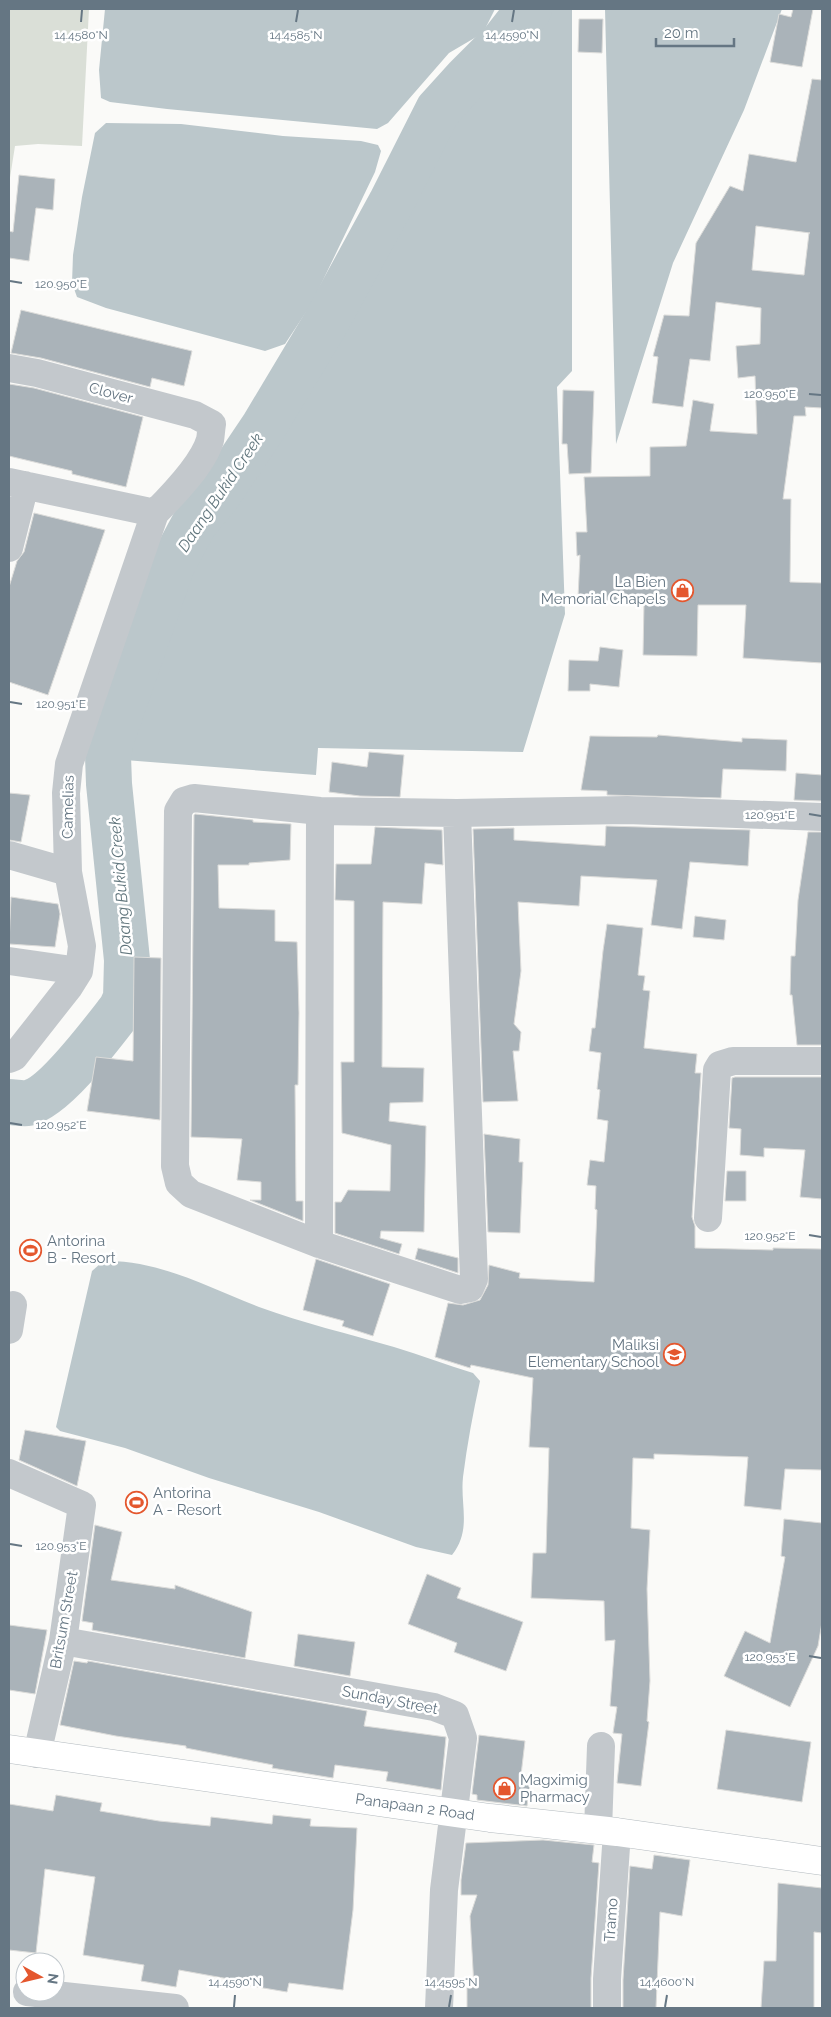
<svg xmlns="http://www.w3.org/2000/svg" width="831" height="2017" viewBox="0 0 831 2017" font-family="Raleway,sans-serif">
<rect width="100%" height="100%" fill="#fafaf8"/>
<path fill="#dadfd7" d="M 9,9 L 89,9 L 82,146 L 38,144 L 15,146 L 9,184 Z"/>
<path fill="#bbc7cb" d="M 105,9 L 495,9 L 483,33 L 449,53 L 388,123 L 377,129 L 167,109 L 110,102 L 101,98 L 99,70 Z
M 516,9 L 572,9 L 572,371 L 557,387 L 565,614 L 523,752 L 318,748 L 316,775 L 112,759 L 198,528 L 302,398 Z
M 605,9 L 782,9 L 744,110 L 673,263 L 616,444 Z
M 106,123 L 181,124 L 283,136 L 361,141 L 378,145 L 381,151 L 375,172 L 312,303 L 285,344 L 265,351 L 106,308 L 77,297 L 72,283 L 73,255 L 82,197 L 95,133 Z
M 108,1261 C 161,1261 210,1288 259,1307 C 303,1323 349,1334 394,1347 C 420,1355 447,1365 473,1373 L 480,1381 C 473,1413 467,1445 463,1477 C 460,1505 472,1530 452,1555 L 416,1547 L 319,1512 L 209,1478 L 125,1448 L 60,1431 L 56,1427 L 92,1271 L 100,1264 Z"/>
<g fill="none" stroke-linecap="round" stroke-linejoin="round">
<path stroke="#bbc7cb" stroke-width="46" d="M 9,1102 C 14,1102 23,1104 28,1103 C 55,1097 103,1032 121,1009 L 126,998 L 127,960 L 109,784 L 108,756 L 111,740 L 172,565 L 194,524 L 217,496 L 264,426 L 325,324 L 391,203 L 438,110 L 467,78 L 504,41 L 529,9"/>
</g>
<path fill="#aab3b9" stroke="#dcdcda" fill-rule="evenodd" d="M 793,9 L 813,9 L 802,67 L 770,62 L 779,14 L 791,17 Z
M 579,19 L 603,19 L 602,53 L 578,52 Z
M 812,79 L 822,80 L 822,408 L 805,407 L 806,416 L 794,416 L 783,499 L 791,499 L 790,582 L 822,583 L 822,663 L 743,658 L 746,605 L 698,605 L 697,656 L 643,655 L 644,603 L 578,598 L 580,555 L 577,556 L 576,532 L 587,532 L 584,477 L 650,476 L 650,447 L 686,446 L 693,400 L 714,404 L 710,431 L 757,434 L 755,376 L 738,378 L 736,346 L 760,344 L 761,308 L 716,302 L 710,361 L 690,359 L 683,407 L 652,403 L 658,357 L 653,356 L 664,315 L 689,316 L 696,243 L 730,186 L 743,191 L 749,154 L 796,162 ZM 756,226 L 810,233 L 809,233 L 804,275 L 752,270 Z
M 19,175 L 55,179 L 53,210 L 36,208 L 29,261 L 9,258 L 9,231 L 13,232 Z
M 21,310 L 192,351 L 184,386 L 152,378 L 150,387 L 41,358 L 11,353 Z
M 9,384 L 34,388 L 143,417 L 126,487 L 72,474 L 72,471 L 9,456 Z
M 563,390 L 594,391 L 591,473 L 569,474 L 567,444 L 562,444 Z
M 34,513 L 105,530 L 48,695 L 9,682 L 9,587 L 17,561 L 24,552 Z
M 600,647 L 623,650 L 619,687 L 590,684 L 590,691 L 568,691 L 569,660 L 598,661 Z
M 658,735 L 742,742 L 742,738 L 787,740 L 786,771 L 723,769 L 721,798 L 607,795 L 607,791 L 581,790 L 590,736 L 657,737 Z
M 369,752 L 404,755 L 400,797 L 360,796 L 329,792 L 332,762 L 367,767 Z
M 796,773 L 822,775 L 822,801 L 794,800 Z
M 9,793 L 30,795 L 21,842 L 9,840 Z
M 195,814 L 253,820 L 253,822 L 291,824 L 290,860 L 249,863 L 249,865 L 218,865 L 219,908 L 275,910 L 275,941 L 297,942 L 299,1013 L 298,1085 L 295,1085 L 296,1201 L 303,1201 L 303,1221 L 250,1200 L 261,1200 L 261,1182 L 237,1180 L 242,1139 L 191,1137 L 194,815 Z
M 606,826 L 750,830 L 748,866 L 690,862 L 682,929 L 651,925 L 657,880 L 581,876 L 579,906 L 518,902 L 521,971 L 514,1024 L 521,1032 L 519,1051 L 513,1051 L 518,1101 L 483,1102 L 473,829 L 514,828 L 514,840 L 605,846 Z
M 375,827 L 442,830 L 443,865 L 425,863 L 422,904 L 383,902 L 382,1067 L 424,1068 L 423,1102 L 390,1103 L 389,1121 L 426,1126 L 424,1232 L 381,1231 L 380,1238 L 402,1244 L 399,1254 L 335,1233 L 335,1202 L 341,1202 L 348,1190 L 390,1191 L 391,1145 L 342,1133 L 341,1062 L 354,1062 L 354,901 L 335,900 L 336,864 L 371,864 Z
M 808,832 L 822,832 L 822,1045 L 797,1045 L 792,995 L 790,995 L 791,956 L 795,956 L 798,900 Z
M 11,897 L 58,904 L 60,914 L 55,947 L 9,944 Z
M 695,916 L 726,920 L 724,940 L 693,937 Z
M 607,924 L 643,928 L 638,975 L 645,976 L 643,990 L 650,991 L 644,1048 L 697,1054 L 695,1073 L 701,1073 L 692,1217 L 695,1226 L 695,1248 L 773,1250 L 773,1248 L 822,1249 L 822,1470 L 785,1469 L 781,1510 L 744,1506 L 748,1457 L 654,1454 L 654,1459 L 633,1458 L 631,1528 L 650,1530 L 647,1589 L 650,1681 L 647,1721 L 649,1722 L 641,1786 L 617,1783 L 622,1734 L 613,1733 L 617,1707 L 610,1706 L 615,1640 L 605,1641 L 604,1601 L 531,1598 L 533,1553 L 546,1553 L 549,1448 L 529,1447 L 533,1378 L 471,1365 L 470,1368 L 435,1357 L 448,1303 L 463,1305 L 480,1300 L 488,1285 L 489,1265 L 520,1273 L 519,1278 L 594,1282 L 597,1210 L 595,1209 L 596,1186 L 587,1185 L 590,1160 L 604,1162 L 608,1121 L 597,1119 L 600,1090 L 597,1089 L 601,1053 L 589,1051 L 592,1028 L 595,1028 L 603,951 Z
M 134,957 L 161,958 L 160,1120 L 87,1111 L 96,1057 L 133,1061 Z
M 735,1077 L 822,1077 L 822,1199 L 800,1197 L 805,1150 L 764,1148 L 764,1157 L 740,1155 L 741,1129 L 729,1128 L 732,1078 Z
M 484,1134 L 520,1139 L 519,1162 L 523,1162 L 520,1233 L 488,1232 Z
M 727,1171 L 746,1171 L 746,1201 L 725,1201 Z
M 418,1248 L 458,1258 L 458,1273 L 415,1259 Z
M 316,1259 L 390,1284 L 373,1336 L 342,1326 L 344,1321 L 303,1310 Z
M 25,1430 L 86,1441 L 77,1486 L 19,1460 Z
M 784,1519 L 822,1523 L 822,1622 L 818,1646 L 790,1707 L 724,1676 L 745,1631 L 770,1643 L 785,1557 L 781,1556 Z
M 95,1525 L 122,1532 L 111,1580 L 175,1589 L 175,1585 L 252,1612 L 245,1658 L 92,1630 L 93,1623 L 82,1621 Z
M 427,1574 L 461,1588 L 457,1598 L 523,1622 L 506,1671 L 454,1652 L 457,1643 L 408,1624 Z
M 9,1625 L 47,1630 L 35,1694 L 9,1690 Z
M 298,1634 L 355,1642 L 350,1676 L 294,1666 Z
M 74,1661 L 87,1663 L 88,1661 L 367,1711 L 364,1726 L 446,1737 L 441,1790 L 386,1781 L 388,1772 L 335,1765 L 333,1778 L 272,1768 L 273,1765 L 186,1748 L 186,1746 L 116,1736 L 60,1725 Z
M 726,1730 L 811,1742 L 802,1802 L 717,1789 Z
M 479,1735 L 525,1741 L 521,1775 L 531,1777 L 527,1806 L 477,1800 L 477,1795 L 472,1794 Z
M 56,1795 L 102,1803 L 100,1811 L 159,1821 L 210,1826 L 211,1817 L 272,1824 L 273,1815 L 311,1819 L 310,1826 L 357,1828 L 353,1910 L 343,1990 L 289,1983 L 287,1992 L 228,1982 L 229,1979 L 179,1970 L 176,1987 L 141,1981 L 144,1965 L 83,1955 L 95,1877 L 45,1869 L 36,1953 L 9,1950 L 9,1804 L 53,1811 Z
M 543,1840 L 594,1845 L 592,1862 L 599,1863 L 591,1978 L 591,2008 L 467,2008 L 467,1987 L 474,1987 L 470,1916 L 477,1895 L 461,1895 L 461,1880 L 466,1843 Z
M 654,1855 L 690,1860 L 682,1916 L 660,1912 L 656,2008 L 623,2008 L 623,1980 L 630,1866 L 652,1869 Z
M 778,1883 L 822,1888 L 822,1933 L 814,1932 L 814,2008 L 761,2008 L 764,1961 L 776,1961 Z"/>
<g fill="none" stroke-linecap="round" stroke-linejoin="round">
<defs>
<path id="secondary" d="M 9,1749 L 490,1818 L 617,1832 L 822,1861"/>
</defs>
<use href="#secondary" stroke="#b3babf" stroke-width="29"/>
<path stroke="#c3c8cc" stroke-width="28" d="M 9,368 L 37,373 L 195,415 L 212,424 C 211,429 211,435 210,440 C 203,464 173,495 155,513 L 9,482
M 9,548 L 25,485
M 457,813 L 474,1279 L 470,1288 L 460,1290 L 319,1244 L 191,1194 L 179,1183 L 175,1166 L 178,811 L 184,801 L 194,798 L 320,811 L 457,813 L 627,810 L 822,817
M 9,855 L 68,872
M 9,961 L 79,971
M 9,1059 L 14,1057 L 69,987 L 79,971 L 82,946 L 68,872 L 66,793 L 69,764 L 155,513
M 708,1218 L 717,1070 L 720,1065 L 733,1061 L 822,1061
M 319,1244 L 320,811
M 9,1330 L 13,1305
M 9,1473 L 82,1505 L 63,1641 L 37,1754
M 63,1641 L 434,1707 L 455,1715 L 463,1738 L 444,1890 L 439,2008
M 598,1830 L 601,1746
M 27,1992 L 175,2008
M 607,2008 L 607,1979 L 617,1832"/>
<use href="#secondary" stroke="#fff" stroke-width="28"/>
</g>
<path fill="none" stroke="#657683" stroke-width="2" d="M 81,22 L 82,10M 296,22 L 298,10M 512,22 L 514,10M 10,281 L 22,283M 809,394 L 821,395M 10,702 L 22,704M 809,814 L 821,816M 10,1123 L 22,1125M 809,1235 L 821,1237M 10,1544 L 22,1546M 809,1656 L 821,1658M 234,2007 L 235,1995M 449,2007 L 451,1995M 665,2007 L 667,1995"/>
<defs>
<symbol id="shop-ring" viewBox="-11 -11 22 22"><circle r="9.5" fill="#fff" stroke="#e4572e" stroke-width="1.5"/><path d="M-5-2.5h2.3a2.7 3.5 0 0 1 5.4 0H5L5.5 6h-11ZM-1.5-2.5h3a1.5 2.3 0 0 0-3 0Z" fill="#e4572e"/></symbol>
<symbol id="stadium-ring" viewBox="-11 -11 22 22"><circle r="9.5" fill="#fff" stroke="#e4572e" stroke-width="1.5"/><path d="M0-5a6.5 5 0 1 0 0 10a6.5 5 0 1 0 0-10ZM-3.5-1.8h7v3.6h-7Z" fill="#e4572e"/></symbol>
<symbol id="school-ring" viewBox="-11 -11 22 22"><circle r="9.5" fill="#fff" stroke="#e4572e" stroke-width="1.5"/><path d="M0-5L7-2L0 1L-7-2ZM-4 1L0 2.5L4 1V4Q0 6-4 4Z" fill="#e4572e"/></symbol>
</defs>
<g fill-rule="evenodd">
<use href="#shop-ring" x="670" y="578" width="25" height="25"/>
<use href="#stadium-ring" x="18" y="1238" width="25" height="25"/>
<use href="#school-ring" x="662" y="1342" width="25" height="25"/>
<use href="#stadium-ring" x="124" y="1490" width="25" height="25"/>
<use href="#shop-ring" x="492" y="1776" width="25" height="25"/>
</g>
<g text-anchor="middle" stroke-width="5" stroke-linejoin="round" paint-order="stroke">
<g font-size="15" fill="#657683" stroke="#fff">
<text transform="translate(111 393) rotate(15)" y="5">Clover</text>
<text transform="translate(68 807) rotate(-89)" y="5">Camelias</text>
<text transform="translate(64 1620) rotate(-80)" y="5">Britsum Street</text>
<text transform="translate(390 1700) rotate(11)" y="5">Sunday Street</text>
<text transform="translate(415 1807) rotate(8)" y="5">Panapaan 2 Road</text>
<text transform="translate(611 1920) rotate(-86)" y="5">Tramo</text>
</g>
<g font-size="15" fill="#657683" stroke="#fff" text-anchor="start">
<text x="666" y="587" text-anchor="end">La Bien<tspan x="666" dy="17">Memorial Chapels</tspan></text>
<text x="47" y="1246">Antorina<tspan x="47" dy="17">B - Resort</tspan></text>
<text x="659" y="1350" text-anchor="end">Maliksi<tspan x="659" dy="17">Elementary School</tspan></text>
<text x="153" y="1498">Antorina<tspan x="153" dy="17">A - Resort</tspan></text>
<text x="520" y="1785">Magximig<tspan x="520" dy="17">Pharmacy</tspan></text>
</g>
<g font-size="16" font-style="italic" fill="#60757c" stroke="#fff">
<text transform="translate(220 492) rotate(-56)" y="6">Daang Bukid Creek</text>
<text transform="translate(120 886) rotate(-95)" y="6">Daang Bukid Creek</text>
</g>
</g>
<g font-size="12" text-anchor="middle" fill="#657683" stroke="#fff" stroke-width="5" stroke-linejoin="round" paint-order="stroke">
<text x="81" y="39">14.4580°N</text>
<text x="296" y="39">14.4585°N</text>
<text x="512" y="39">14.4590°N</text>
<text x="61" y="288">120.950°E</text>
<text x="770" y="398">120.950°E</text>
<text x="61" y="708">120.951°E</text>
<text x="770" y="819">120.951°E</text>
<text x="61" y="1129">120.952°E</text>
<text x="770" y="1240">120.952°E</text>
<text x="61" y="1550">120.953°E</text>
<text x="770" y="1661">120.953°E</text>
<text x="235" y="1986">14.4590°N</text>
<text x="451" y="1986">14.4595°N</text>
<text x="667" y="1986">14.4600°N</text>
</g>
<rect width="831" height="2017" fill="none" stroke="#657683" stroke-width="20"/>
<g transform="translate(40 1977) rotate(98)"><circle r="24" fill="#ffffff" stroke="#c1c8cd"/>
<path d="M0-4L9 19L0 12L-9 19Z" fill="#e4572e"/>
<text y="-8" font-size="14" font-weight="bold" text-anchor="middle" fill="#657683">N</text>
</g>
<path d="M656 38v8h78v-8" fill="none" stroke="#657683" stroke-width="2.5"/>
<text x="664" y="38" font-size="15" fill="#657683" stroke="#ffffff" stroke-width="4" paint-order="stroke">20 m</text>
</svg>
